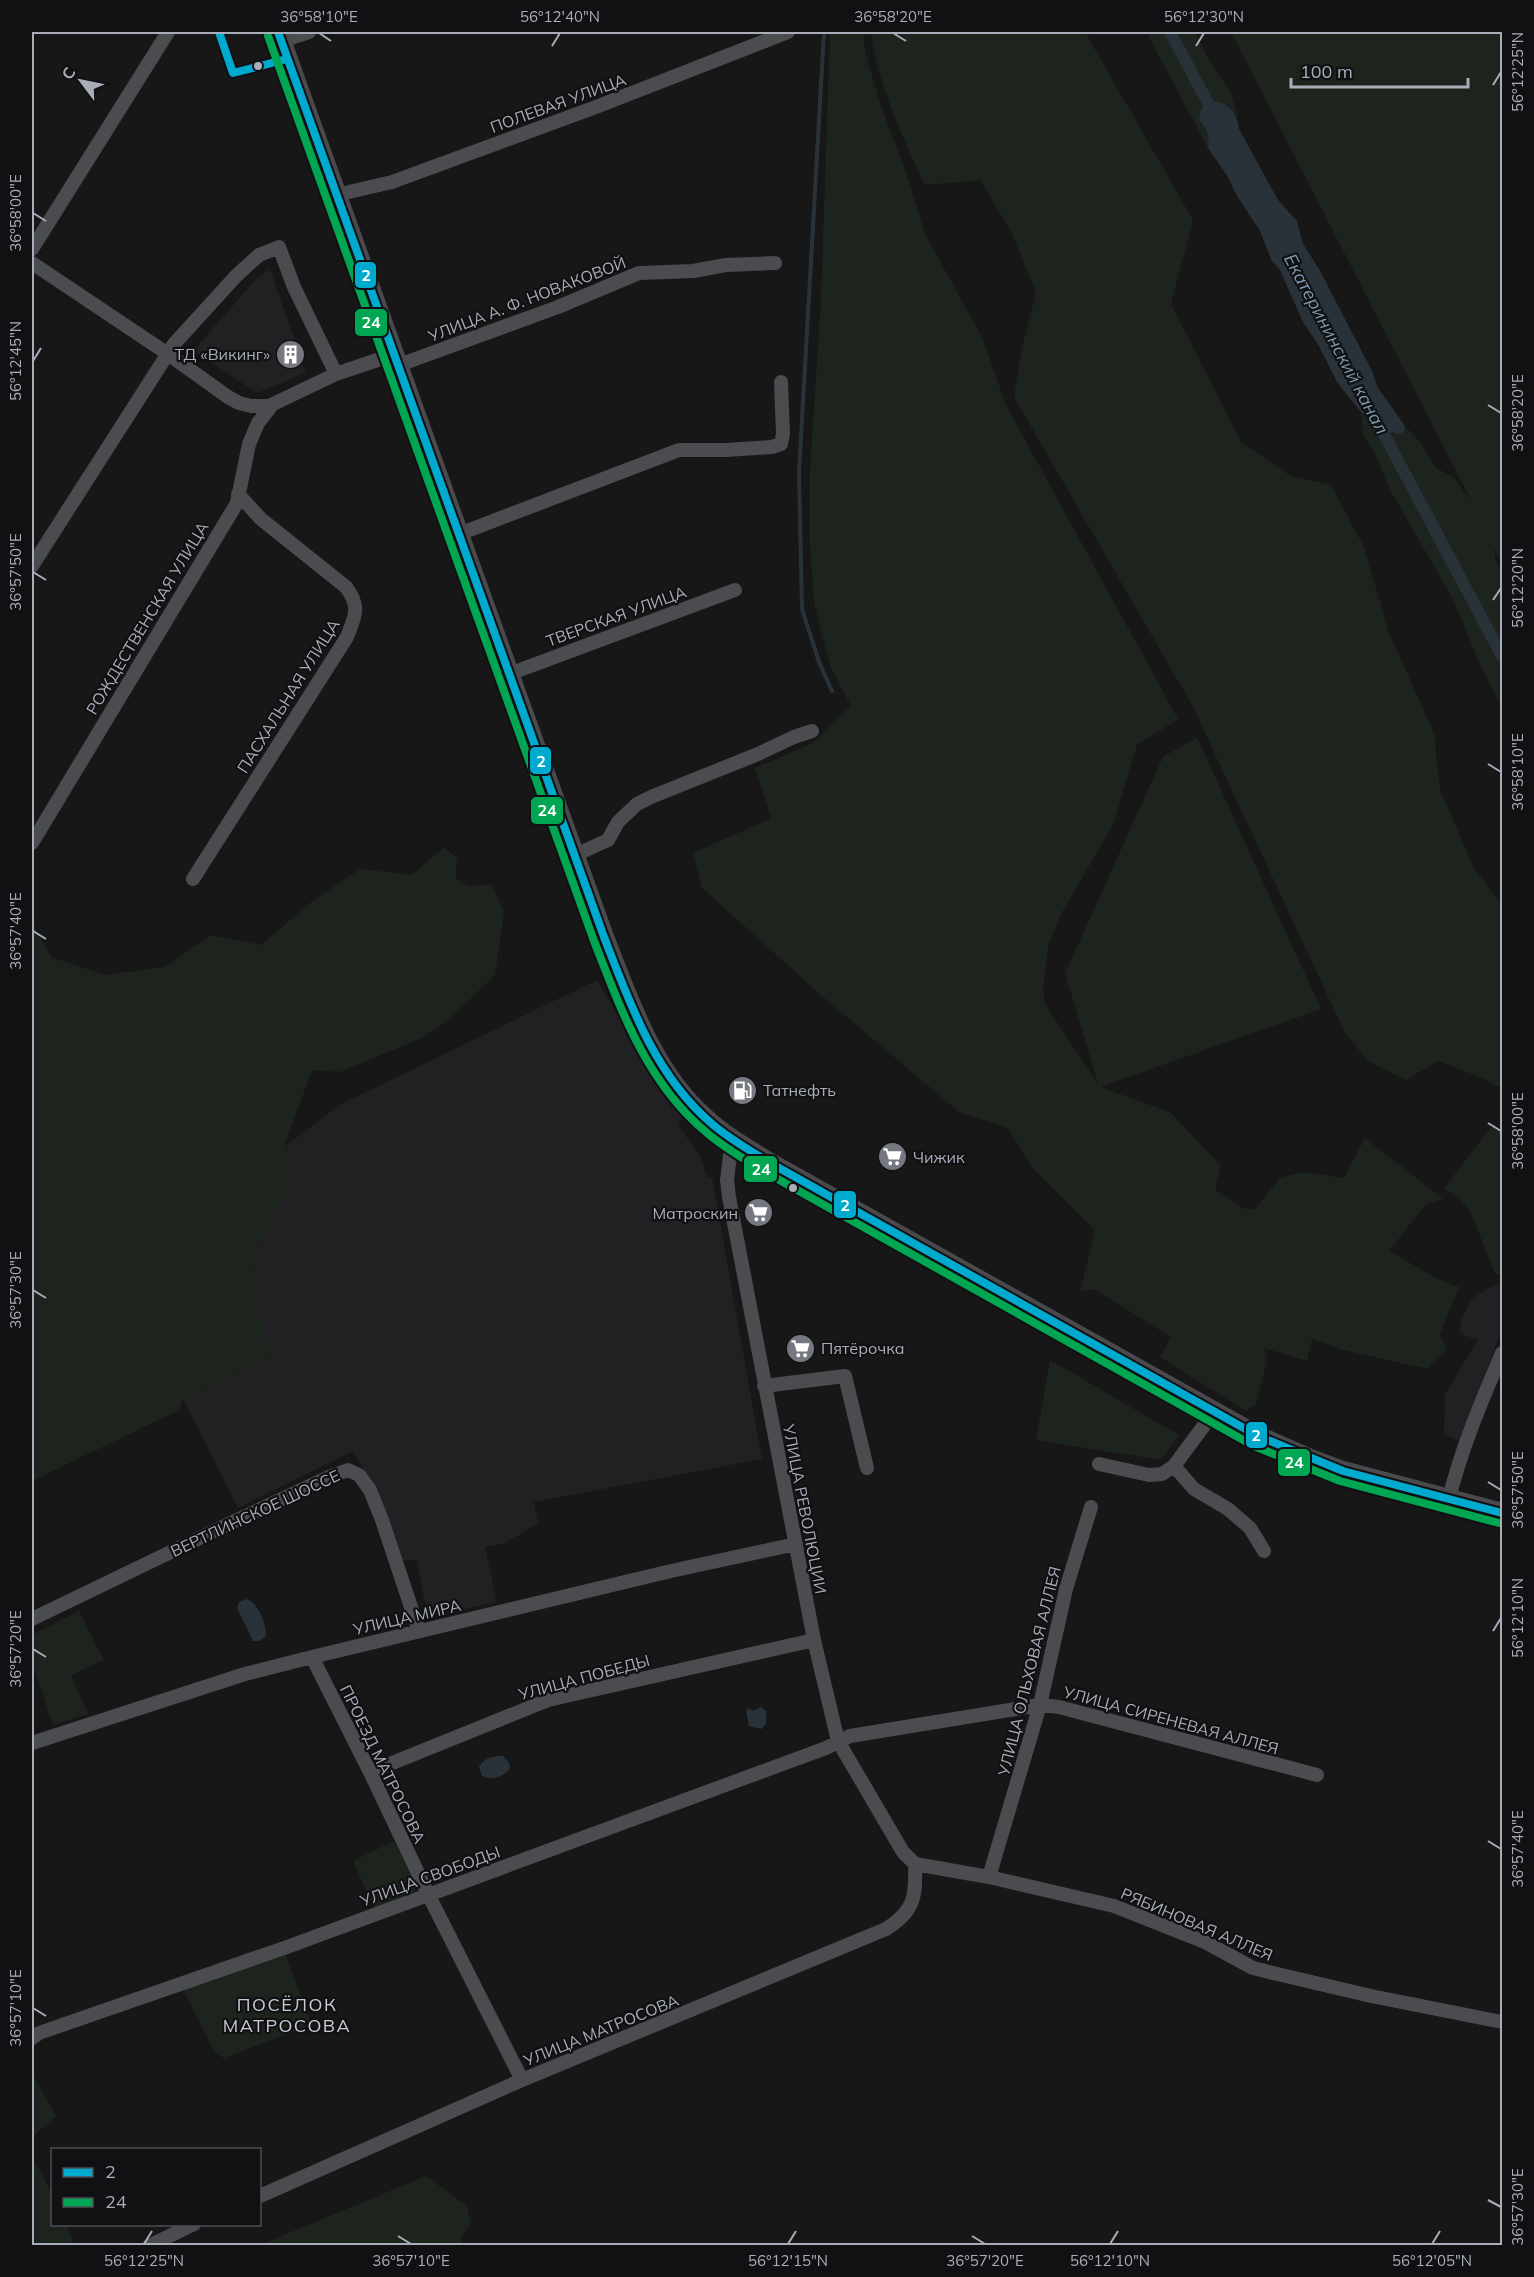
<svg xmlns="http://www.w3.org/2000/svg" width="1534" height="2277" viewBox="0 0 1534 2277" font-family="Mulish,sans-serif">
<rect width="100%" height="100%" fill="#171717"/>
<path fill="#212123" d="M 270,269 L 306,373 L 257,393 L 193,351 L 256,279 Z
M 597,980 L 662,1089 L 685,1115 L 678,1125 L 701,1157 L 707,1178 L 712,1177 L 762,1459 L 534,1502 L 538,1524 L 505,1543 L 485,1547 L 497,1602 L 434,1615 L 424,1599 L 417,1560 L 401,1561 L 382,1501 L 353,1451 L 238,1508 L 183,1399 L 270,1356 L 251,1278 L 257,1253 L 294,1175 L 284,1147 L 341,1104 Z
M 1502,1282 L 1502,1330 L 1460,1441 L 1444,1434 L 1445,1395 L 1471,1351 L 1479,1340 L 1460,1334 L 1461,1320 L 1471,1300 L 1486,1289 Z"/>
<path fill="#1d241e" d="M 830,32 L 863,32 L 865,50 L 879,101 L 906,172 L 925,234 L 982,337 L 1006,405 L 1178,719 L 1137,745 L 1113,825 L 1061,914 L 1048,946 L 1043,990 L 1045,1004 L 1098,1084 L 1065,973 L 1163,757 L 1197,737 L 1321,1009 L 1100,1087 L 1170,1112 L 1221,1166 L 1215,1189 L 1242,1208 L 1254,1210 L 1280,1178 L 1303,1172 L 1344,1178 L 1365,1138 L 1443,1199 L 1426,1204 L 1389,1251 C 1412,1263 1434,1280 1459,1287 L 1440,1334 L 1447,1350 L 1433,1362 L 1428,1369 L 1343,1350 L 1312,1339 L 1307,1361 L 1264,1348 L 1267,1360 L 1256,1404 L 1246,1411 L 1160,1357 L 1171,1337 L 1094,1289 L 1080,1292 L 1095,1230 L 1032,1167 L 1008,1128 L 959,1112 L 822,996 L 702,888 L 693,853 L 771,818 L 755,768 L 811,744 L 851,706 L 832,670 L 825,647 L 814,603 L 810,544 L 810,470 L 821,299 Z
M 871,32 L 1085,32 L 1193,220 L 1171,304 L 1241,442 L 1291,476 L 1331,485 L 1364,547 L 1389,633 L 1434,733 L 1440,790 L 1474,868 L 1502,905 L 1502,1088 L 1475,1075 L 1438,1061 L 1406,1080 L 1368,1061 L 1345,1033 L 1192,705 L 1014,397 L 1022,348 L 1036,293 L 1011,231 L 980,180 L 925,185 C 904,141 876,79 871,32 Z
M 1146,32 L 1196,32 L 1206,55 L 1231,93 L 1238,118 L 1227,104 L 1205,126 L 1209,136 L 1208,148 Z
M 1231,32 L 1502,32 L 1502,563 L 1494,548 L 1496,562 L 1502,573 L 1502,707 L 1481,667 L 1454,601 L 1389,488 L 1376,456 L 1363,434 L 1361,412 L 1372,421 L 1374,433 L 1404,432 L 1405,426 L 1421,443 L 1435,467 L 1454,478 L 1472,502 Z
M 444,847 L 457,858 L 456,878 L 468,886 L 492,884 L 504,912 L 495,975 L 452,1017 L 422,1038 L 340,1072 L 312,1070 L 284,1147 L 294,1175 L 257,1253 L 251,1278 L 270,1356 L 183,1399 L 179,1410 L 32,1481 L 32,922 L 51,957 L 105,975 L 165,967 L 211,935 L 261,945 L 310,903 L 360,869 L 412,875 Z
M 1493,1125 L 1502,1134 L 1502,1274 L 1495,1274 L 1471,1213 L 1462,1201 L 1444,1188 Z
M 1050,1360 L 1179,1435 L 1161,1460 L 1036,1440 Z
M 79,1611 L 104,1660 L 71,1675 L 88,1714 L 53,1725 L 32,1661 L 32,1635 Z
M 394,1841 L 415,1883 L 416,1888 L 413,1892 L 374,1908 L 353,1861 Z
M 285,1953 L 310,2021 L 309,2026 L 224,2058 L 215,2053 L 183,1989 Z
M 32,2073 L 56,2116 L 32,2137 Z
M 32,2161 L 38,2166 L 52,2195 L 52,2224 L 67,2225 L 74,2245 L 32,2245 Z
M 426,2176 L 467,2206 L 471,2223 L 461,2237 L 464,2245 L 260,2245 Z"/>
<path fill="#2a3239" d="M 1216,101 C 1231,105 1237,114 1239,129 L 1278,200 L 1297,221 L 1303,244 L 1319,269 L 1372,371 L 1378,388 L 1405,426 L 1404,432 L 1399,434 L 1392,432 L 1383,441 L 1374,433 L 1372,421 L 1361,412 L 1337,382 L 1319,346 L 1303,322 L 1280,270 L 1272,261 L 1260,231 L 1237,196 L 1228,177 L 1208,148 C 1209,135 1208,129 1199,120 L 1201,109 Z
M 246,1599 C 259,1603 266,1623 266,1636 L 259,1641 L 253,1641 L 237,1608 L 239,1602 Z
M 761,1707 L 766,1711 L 766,1724 L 761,1729 L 749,1726 L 746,1711 L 749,1708 L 753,1711 Z
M 499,1756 L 503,1756 L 509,1763 L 510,1768 C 504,1777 492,1781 482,1776 L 479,1767 C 484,1758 489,1758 499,1756 Z"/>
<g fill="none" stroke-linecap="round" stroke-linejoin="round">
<path stroke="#2a3239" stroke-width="4" d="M 824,32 L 799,472 L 802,609 L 819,662 L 832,691"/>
<path stroke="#2a3239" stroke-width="12" d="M 1170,32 L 1216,118
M 1379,425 L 1502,656"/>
<path stroke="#4b4c50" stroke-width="14" d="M 282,41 L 309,32
M 336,195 L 392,182 L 596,107 L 788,32
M 32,249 L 168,32
M 32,263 L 168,354 L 228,397 L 239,403 L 251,406 L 269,406 L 336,374 L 395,354
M 399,365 L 558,307 L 639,273 L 693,271 L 726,265 L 775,263
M 459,534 L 679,450 L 726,450 L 772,447 L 781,444 L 783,434 L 781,382
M 32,566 L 174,344 L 236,276 L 259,255 L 279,247 L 294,287 L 336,374
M 509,674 L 735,590
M 32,843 L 237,503 L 249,444 L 258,423 L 273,404
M 575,855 L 608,840 L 618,822 L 637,804 L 651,797 L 758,754 L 794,737 L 812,731
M 193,879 L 347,637 C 355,616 361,607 346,587 L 261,519 L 238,494
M 732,1139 L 727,1180 L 729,1197 L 814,1640 L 838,1741 L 903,1852 L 915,1864
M 764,1386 L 845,1376 L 867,1468
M 1099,1464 L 1149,1475 L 1162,1474 L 1174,1466 L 1194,1489 L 1228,1509 L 1250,1528 L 1264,1551
M 1174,1466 L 1214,1412
M 1449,1499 C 1461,1449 1482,1400 1502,1353
M 32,1619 L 237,1520 L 331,1476 L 348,1470 L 359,1475 L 370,1490 L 382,1520 L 419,1631
M 312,1657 L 370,1772 L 428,1894 L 522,2080
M 32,1743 L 245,1674 L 312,1657 L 671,1571 L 796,1544
M 370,1772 L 548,1700 L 814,1640
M 915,1864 L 989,1877 L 1114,1906 L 1205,1942 L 1253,1968 L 1273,1973 L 1371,1996 L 1502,2022
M 989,1877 L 1040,1705 L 1066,1589 L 1091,1507
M 32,2038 L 39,2033 L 287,1947 L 826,1748 L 850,1736 L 1040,1705 L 1059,1707 L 1317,1775
M 260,2196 L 522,2080 L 886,1929 C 915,1911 916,1896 915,1864
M 149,2246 L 194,2224"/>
<path stroke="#4a4a4e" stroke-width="20" d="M 278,32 L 604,937 C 629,1000 652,1071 704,1117 C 724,1136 749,1150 772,1164 L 1258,1436 L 1308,1458 L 1343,1471 L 1502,1513"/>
<defs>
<path id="bus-1" d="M 219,32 L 233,73 L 287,59
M 278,32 L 604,937 C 630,1004 655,1075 711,1123 C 729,1139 751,1151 772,1164 L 1258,1436 L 1343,1471 L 1502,1513"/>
<path id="bus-2" d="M 268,36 L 594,941 C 621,1010 647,1083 706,1132 C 724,1148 746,1160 767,1173 L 1254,1446 L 1340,1481 L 1499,1523"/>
</defs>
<use href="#bus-1" stroke="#111113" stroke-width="12"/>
<use href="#bus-2" stroke="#111113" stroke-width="12"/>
<use href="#bus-1" stroke="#00a9ce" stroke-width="8"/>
<use href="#bus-2" stroke="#00a651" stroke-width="8"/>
</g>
<path fill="none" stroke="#a8adb8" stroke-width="2" d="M 319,33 L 331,41M 893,33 L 906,41M 552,46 L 560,33M 1196,46 L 1204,33M 1493,85 L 1501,72M 33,213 L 46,221M 33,361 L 41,348M 1488,405 L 1501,413M 33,572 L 46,580M 1493,600 L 1501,588M 1488,764 L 1501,772M 33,931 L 46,939M 1488,1123 L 1501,1131M 33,1290 L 46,1298M 1488,1482 L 1501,1490M 1493,1631 L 1501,1618M 33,1649 L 46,1657M 1488,1841 L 1501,1849M 33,2008 L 46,2016M 1488,2200 L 1501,2207M 398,2236 L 411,2244M 972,2236 L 985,2244M 144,2244 L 152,2231M 788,2244 L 796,2231M 1110,2244 L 1118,2231M 1432,2244 L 1440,2231"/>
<defs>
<symbol id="building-disc" viewBox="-11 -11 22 22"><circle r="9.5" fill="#757880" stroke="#111113"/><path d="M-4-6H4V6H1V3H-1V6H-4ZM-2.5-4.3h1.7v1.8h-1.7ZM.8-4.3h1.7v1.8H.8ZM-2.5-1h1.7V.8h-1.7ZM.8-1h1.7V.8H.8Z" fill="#fff"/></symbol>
<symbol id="fuel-disc" viewBox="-11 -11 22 22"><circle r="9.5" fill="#757880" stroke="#111113"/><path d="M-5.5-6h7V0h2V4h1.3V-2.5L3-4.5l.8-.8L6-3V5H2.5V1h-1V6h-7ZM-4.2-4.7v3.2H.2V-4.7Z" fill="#fff"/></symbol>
<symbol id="supermarket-disc" viewBox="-11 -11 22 22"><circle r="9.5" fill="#757880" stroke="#111113"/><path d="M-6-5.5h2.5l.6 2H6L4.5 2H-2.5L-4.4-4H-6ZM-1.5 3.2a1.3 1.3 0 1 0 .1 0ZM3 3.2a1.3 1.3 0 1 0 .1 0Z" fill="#fff"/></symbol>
</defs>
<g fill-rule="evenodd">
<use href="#building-disc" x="274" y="338" width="33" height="33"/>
<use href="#fuel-disc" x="726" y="1074" width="33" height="33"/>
<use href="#supermarket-disc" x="876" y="1140" width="33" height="33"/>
<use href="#supermarket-disc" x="742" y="1196" width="33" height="33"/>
<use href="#supermarket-disc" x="784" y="1332" width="33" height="33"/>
</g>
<g fill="#a8adb8" stroke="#111113" stroke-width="2">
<circle cx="258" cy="66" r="5"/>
<circle cx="793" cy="1188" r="5"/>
</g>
<g text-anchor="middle" stroke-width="4.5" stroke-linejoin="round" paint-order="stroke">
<g font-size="16" fill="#a8adb8" stroke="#111113">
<text transform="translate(558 103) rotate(-20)" y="6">ПОЛЕВАЯ УЛИЦА</text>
<text transform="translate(527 299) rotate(-21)" y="6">УЛИЦА А. Ф. НОВАКОВОЙ</text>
<text transform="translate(616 616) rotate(-20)" y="6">ТВЕРСКАЯ УЛИЦА</text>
<text transform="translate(147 618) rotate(-59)" y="6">РОЖДЕСТВЕНСКАЯ УЛИЦА</text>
<text transform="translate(288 696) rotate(-58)" y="6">ПАСХАЛЬНАЯ УЛИЦА</text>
<text transform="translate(805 1509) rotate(79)" y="6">УЛИЦА РЕВОЛЮЦИИ</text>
<text transform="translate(255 1513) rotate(-25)" y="6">ВЕРТЛИНСКОЕ ШОССЕ</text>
<text transform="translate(407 1617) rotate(-13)" y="6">УЛИЦА МИРА</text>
<text transform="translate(1029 1671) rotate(-76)" y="6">УЛИЦА ОЛЬХОВАЯ АЛЛЕЯ</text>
<text transform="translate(584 1677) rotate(-15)" y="6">УЛИЦА ПОБЕДЫ</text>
<text transform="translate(1171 1720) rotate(15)" y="6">УЛИЦА СИРЕНЕВАЯ АЛЛЕЯ</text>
<text transform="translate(383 1764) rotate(64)" y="6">ПРОЕЗД МАТРОСОВА</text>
<text transform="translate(430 1876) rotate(-20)" y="6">УЛИЦА СВОБОДЫ</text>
<text transform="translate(1197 1924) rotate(23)" y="6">РЯБИНОВАЯ АЛЛЕЯ</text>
<text transform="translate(601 2030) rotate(-22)" y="6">УЛИЦА МАТРОСОВА</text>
</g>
<g font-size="16" fill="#a8adb8" stroke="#111113" text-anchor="start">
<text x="270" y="360" text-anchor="end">ТД «Викинг»</text>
<text x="763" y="1096">Татнефть</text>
<text x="913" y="1163">Чижик</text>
<text x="738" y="1219" text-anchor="end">Матроскин</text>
<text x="821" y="1354">Пятёрочка</text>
</g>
<g font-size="18" font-style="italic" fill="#7f9bb3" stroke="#111113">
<text transform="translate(1336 344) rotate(62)" y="6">Екатерининский канал</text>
</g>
<g font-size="18" letter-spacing="1.5" fill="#c9ccd4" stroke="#111113">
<text x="287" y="2011">ПОСЁЛОК<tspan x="287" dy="21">МАТРОСОВА</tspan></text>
</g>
</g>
<g stroke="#111113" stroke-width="2">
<rect x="354" y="261" width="23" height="28" rx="6" fill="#00a9ce"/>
<rect x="354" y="308" width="34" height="29" rx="6" fill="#00a651"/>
<rect x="529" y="746" width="23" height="29" rx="6" fill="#00a9ce"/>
<rect x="530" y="796" width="34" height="29" rx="6" fill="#00a651"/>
<rect x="743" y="1155" width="35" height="28" rx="6" fill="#00a651"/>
<rect x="833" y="1190" width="24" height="29" rx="6" fill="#00a9ce"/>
<rect x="1245" y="1421" width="23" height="28" rx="6" fill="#00a9ce"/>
<rect x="1277" y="1448" width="34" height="29" rx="6" fill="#00a651"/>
</g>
<g font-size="16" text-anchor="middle" font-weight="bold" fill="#fff">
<text x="366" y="281">2</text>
<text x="371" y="328">24</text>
<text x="541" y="767">2</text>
<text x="547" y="816">24</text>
<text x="761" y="1175">24</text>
<text x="845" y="1211">2</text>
<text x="1256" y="1441">2</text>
<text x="1294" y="1468">24</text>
</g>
<rect width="1534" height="2277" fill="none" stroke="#111113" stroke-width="66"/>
<rect x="51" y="2148" width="210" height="78" fill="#111113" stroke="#4d4f55" stroke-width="1.5"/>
<rect x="63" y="2168" width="30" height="9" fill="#00a9ce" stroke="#4d4f55" stroke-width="1.5"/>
<text x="105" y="2178" font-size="18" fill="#a8adb8">2</text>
<rect x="63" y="2198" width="30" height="9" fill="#00a651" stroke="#4d4f55" stroke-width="1.5"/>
<text x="105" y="2208" font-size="18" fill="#a8adb8">24</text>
<g transform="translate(81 81) rotate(302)" stroke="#111113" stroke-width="4.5" paint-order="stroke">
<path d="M0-4.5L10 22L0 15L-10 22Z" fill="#a8adb8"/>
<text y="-9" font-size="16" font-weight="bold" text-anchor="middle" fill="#a8adb8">С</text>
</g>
<path d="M1291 78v9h177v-9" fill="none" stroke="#a8adb8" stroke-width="3"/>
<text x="1300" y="78" font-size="18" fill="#a8adb8" stroke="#111113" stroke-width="4.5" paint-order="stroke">100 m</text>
<rect x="33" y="33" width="1468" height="2211" fill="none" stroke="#a8adb8" stroke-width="2"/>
<g font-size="15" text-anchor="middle" fill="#a8adb8">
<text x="319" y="22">36°58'10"E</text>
<text x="560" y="22">56°12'40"N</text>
<text x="893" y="22">36°58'20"E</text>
<text x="1204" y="22">56°12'30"N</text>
<text transform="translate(1518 72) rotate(-90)" y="5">56°12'25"N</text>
<text transform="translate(16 213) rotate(-90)" y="5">36°58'00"E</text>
<text transform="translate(16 361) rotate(-90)" y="5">56°12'45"N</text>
<text transform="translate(1518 413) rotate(-90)" y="5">36°58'20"E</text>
<text transform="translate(16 572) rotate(-90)" y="5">36°57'50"E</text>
<text transform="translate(1518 588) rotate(-90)" y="5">56°12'20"N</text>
<text transform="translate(1518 772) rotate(-90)" y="5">36°58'10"E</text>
<text transform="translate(16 931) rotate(-90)" y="5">36°57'40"E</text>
<text transform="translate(1518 1131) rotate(-90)" y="5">36°58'00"E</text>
<text transform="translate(16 1290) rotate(-90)" y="5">36°57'30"E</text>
<text transform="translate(1518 1490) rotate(-90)" y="5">36°57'50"E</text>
<text transform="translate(1518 1618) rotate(-90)" y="5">56°12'10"N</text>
<text transform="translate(16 1649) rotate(-90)" y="5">36°57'20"E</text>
<text transform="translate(1518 1849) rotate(-90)" y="5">36°57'40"E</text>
<text transform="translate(16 2008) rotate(-90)" y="5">36°57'10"E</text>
<text transform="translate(1518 2207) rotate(-90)" y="5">36°57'30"E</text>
<text x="144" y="2266">56°12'25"N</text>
<text x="411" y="2266">36°57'10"E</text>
<text x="788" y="2266">56°12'15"N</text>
<text x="985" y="2266">36°57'20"E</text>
<text x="1110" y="2266">56°12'10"N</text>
<text x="1432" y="2266">56°12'05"N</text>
</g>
</svg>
